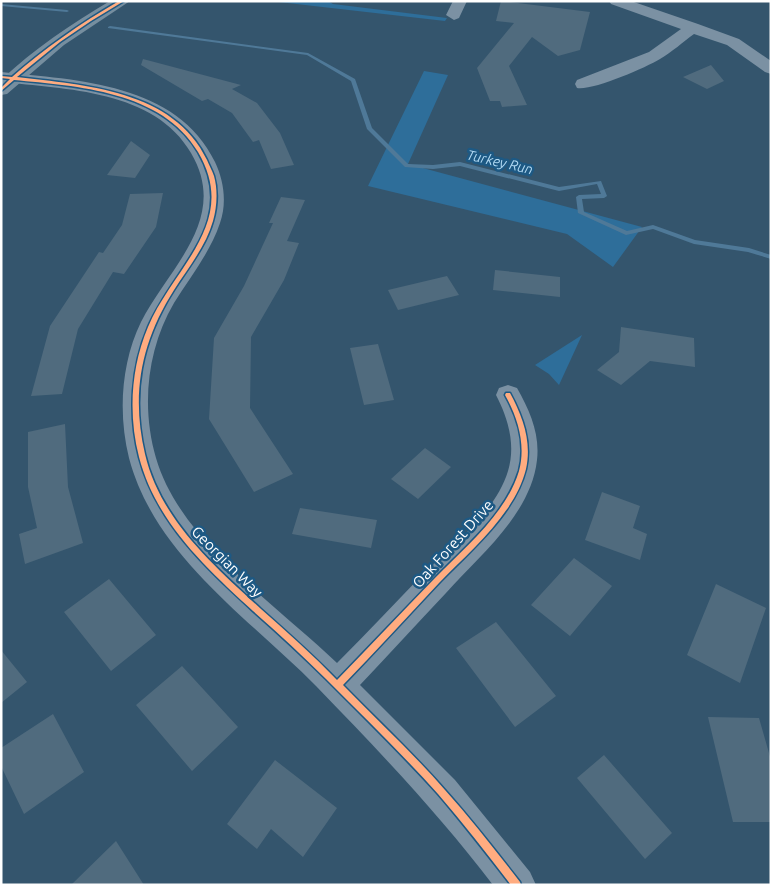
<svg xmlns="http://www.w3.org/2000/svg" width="772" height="886" viewBox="0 0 772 886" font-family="Ubuntu,sans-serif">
<rect width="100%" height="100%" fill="#34556d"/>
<path fill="#2e6e9a" d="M 270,1 L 328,1 L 333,4 L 447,18 L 445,21 Z
M 424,71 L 448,75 L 408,164 L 642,227 L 613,267 L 567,234 L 368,186 Z
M 582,335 L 559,385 L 549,374 L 535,365 Z"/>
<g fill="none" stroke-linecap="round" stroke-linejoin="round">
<path fill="#4f7998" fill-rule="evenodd" d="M 1,4 L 67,10 L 69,11 L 67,12 L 1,6 Z
M 110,26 L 308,53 L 355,79 L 372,128 L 408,164 L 433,165 L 460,162 L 559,187 L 601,181 L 607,196 L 604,198 L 582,199 L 584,212 L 627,231 L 653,225 L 695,240 L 749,248 L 771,255 L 771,259 L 748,252 L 694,244 L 653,229 L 626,235 L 578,213 L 576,197 L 579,195 L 601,194 L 597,184 L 559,191 L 460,166 L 433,169 L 405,167 L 367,129 L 351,81 L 307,55 L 108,28 L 108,27 Z"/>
</g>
<path fill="#506b7e" d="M 501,1 L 590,12 L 580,50 L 558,56 L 532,37 L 509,66 L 527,105 L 502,107 L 500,101 L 490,101 L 477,68 L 514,23 L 496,21 Z
M 143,59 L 241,85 L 232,89 L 257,103 L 280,133 L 294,165 L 271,169 L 259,140 L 253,142 L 232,113 L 208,99 L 202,101 L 141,65 Z
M 711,65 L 724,81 L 707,89 L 683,77 Z
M 131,141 L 150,155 L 135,178 L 107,175 Z
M 163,193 L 156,227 L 124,274 L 113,272 L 78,329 L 62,394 L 31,396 L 50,326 L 99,252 L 103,253 L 122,225 L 130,194 Z
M 281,197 L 305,200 L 287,241 L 299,243 L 284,280 L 251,337 L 250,408 L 293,474 L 254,492 L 209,419 L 214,338 L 244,286 L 273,223 L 269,223 Z
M 495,270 L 560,277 L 560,297 L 493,290 Z
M 447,276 L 459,295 L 398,310 L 388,290 Z
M 621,327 L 694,338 L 695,367 L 650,361 L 621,385 L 597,370 L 619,352 Z
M 378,344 L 394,400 L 364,405 L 350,348 Z
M 65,424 L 68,487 L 83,543 L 25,564 L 19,534 L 37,528 L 28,487 L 28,432 Z
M 425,448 L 451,467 L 418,499 L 391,479 Z
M 602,492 L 640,506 L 633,528 L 647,534 L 640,560 L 585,540 Z
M 300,508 L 377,520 L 371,548 L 292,534 Z
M 574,558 L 612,586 L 570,636 L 531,605 Z
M 109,579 L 156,635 L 111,671 L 64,612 Z
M 716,584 L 766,608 L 740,683 L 687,655 Z
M 496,622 L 556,696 L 515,727 L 456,648 Z
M 1,650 L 27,682 L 1,703 Z
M 182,666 L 238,727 L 192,771 L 136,705 Z
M 53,714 L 84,772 L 24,814 L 1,766 L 1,748 Z
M 708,717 L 759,718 L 771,760 L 771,822 L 733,822 Z
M 604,755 L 672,833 L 645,859 L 577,778 Z
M 275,760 L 337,808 L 303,857 L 271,829 L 257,849 L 227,824 Z
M 116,841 L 144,885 L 71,885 Z"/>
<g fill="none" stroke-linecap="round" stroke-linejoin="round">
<path fill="#7b91a3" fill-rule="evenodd" d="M 453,1 L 467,1 L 459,18 L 454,20 L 446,15 Z
M 609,1 L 631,1 L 698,24 L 739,39 L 771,61 L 771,74 L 765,72 L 727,45 L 694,34 C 683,42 672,52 660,59 C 645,68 592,91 577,88 L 575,84 L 577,80 L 649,52 L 681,29 L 611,4 Z
M 1,72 C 77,80 177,83 215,162 C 224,181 227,203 220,223 C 210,253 190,277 174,303 C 147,349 141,407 156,458 C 180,541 276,604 337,663 C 368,632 397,601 427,570 C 456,542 496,511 508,471 C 516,445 508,418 496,395 L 499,388 L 508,385 L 517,388 C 530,411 540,434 537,460 C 531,514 480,555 446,593 C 417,624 389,654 360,685 L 455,780 L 530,872 L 536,885 L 493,885 C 439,814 378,750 316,686 C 248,617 155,556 129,458 C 118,414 121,363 141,322 C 169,267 230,219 191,153 C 155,90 65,89 1,82 Z"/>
<path fill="#768e9f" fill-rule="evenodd" d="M 110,1 L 130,1 L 64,45 L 7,94 L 1,95 L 1,80 C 34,49 71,24 110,1 Z"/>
<defs>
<path id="cycleway" d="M 119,1 L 124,1 L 91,21 L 60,42 L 17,77 C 84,85 174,90 207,160 C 209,165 212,170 214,176 C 218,190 217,207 213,221 C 206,246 188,268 174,290 C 141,342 131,394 145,454 C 160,519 213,565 261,609 C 287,632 313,655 337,680 C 370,646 402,612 435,578 C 465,547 506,514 519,471 C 526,445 518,418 505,395 L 506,393 L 510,393 C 523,417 532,442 526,469 C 515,514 470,551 439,583 C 407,617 375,652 343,685 C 377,720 413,753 445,790 C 471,819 496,851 520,882 L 521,885 L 511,885 C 487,854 463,823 438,794 C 402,754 364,717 326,679 C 302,655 278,633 253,611 C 205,567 156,522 139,457 C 128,414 131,367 148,327 C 173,267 240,223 198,152 C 162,91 77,86 14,80 L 1,91 L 1,88 L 10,79 L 1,78 L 1,76 L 12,77 C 45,48 81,23 119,1 Z"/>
</defs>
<use href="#cycleway" stroke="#1d5984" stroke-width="3"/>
<use href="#cycleway" fill="#ffac80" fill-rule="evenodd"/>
</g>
<g text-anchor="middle" stroke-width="5" stroke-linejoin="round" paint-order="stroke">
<g font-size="14" font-style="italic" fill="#b0d8f2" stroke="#1d5984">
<text transform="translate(500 162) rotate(13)" y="5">Turkey Run</text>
</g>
<g font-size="15" fill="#fff" stroke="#1d5984">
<text transform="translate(453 544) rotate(-48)" y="5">Oak Forest Drive</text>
<text transform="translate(227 562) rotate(45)" y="5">Georgian Way</text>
</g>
</g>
<rect width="772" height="886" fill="none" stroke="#ffffff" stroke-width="5"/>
</svg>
